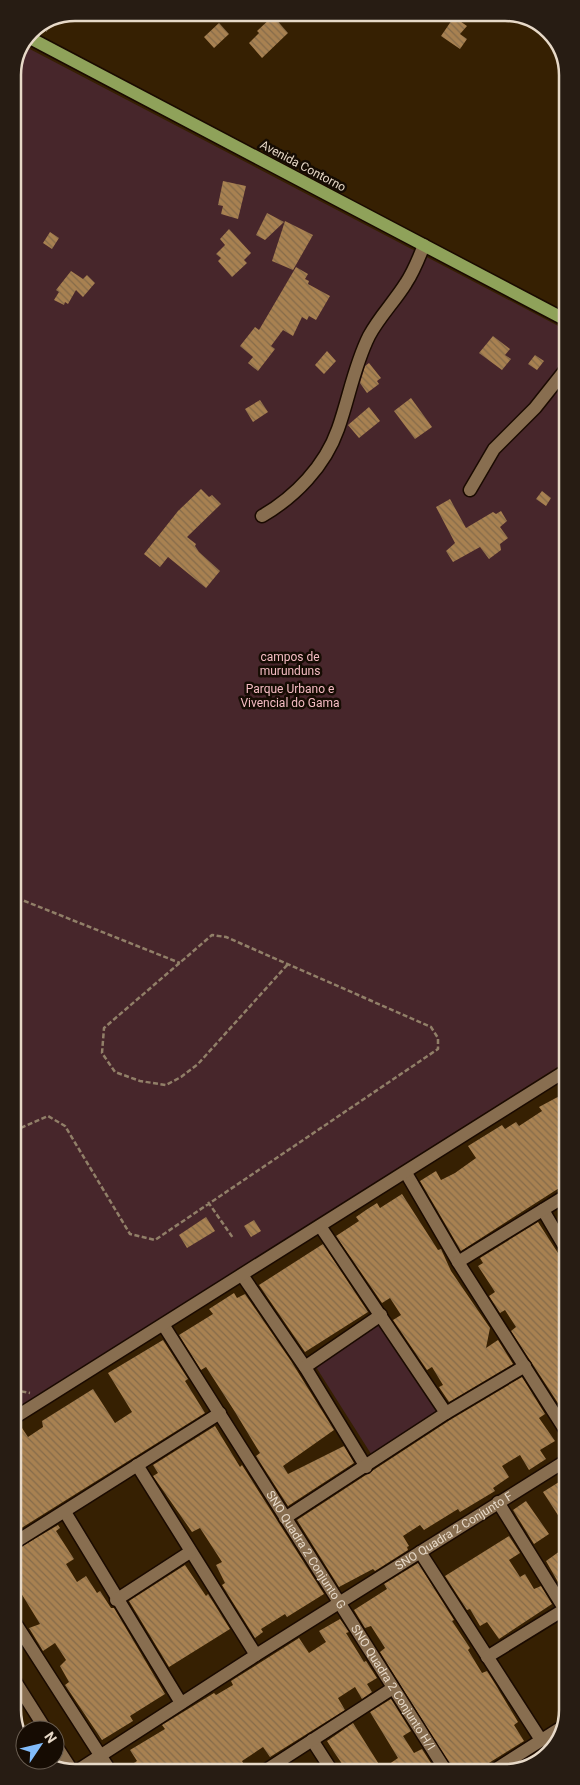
<svg xmlns="http://www.w3.org/2000/svg" width="580" height="1785" viewBox="0 0 580 1785" font-family="Roboto,sans-serif">
<defs>
<pattern id="building-back-hatch" width="6" height="6" patternUnits="userSpaceOnUse" patternTransform="scale(1.25)"><rect width="6" height="6" fill="#a88151"/><path d="M-1 5l2 2M0 0l6 6M5-1l2 2" fill="none" stroke="#856b4a"/></pattern>
</defs>
<rect width="100%" height="100%" fill="#362002"/>
<path fill="#47262b" d="M 24,46 L 566,330 L 567,1061 L 14,1411 L 13,71 Z
M 382,1323 L 441,1411 L 373,1457 L 316,1367 Z"/>
<path fill="url(#building-back-hatch)" d="M 273,16 L 288,33 L 262,58 L 249,43 L 259,33 L 257,31 Z
M 454,17 L 467,26 L 460,34 L 467,39 L 460,49 L 441,36 Z
M 219,23 L 229,34 L 214,48 L 204,37 Z
M 223,181 L 246,186 L 238,219 L 221,214 L 223,206 L 218,205 Z
M 267,213 L 284,222 L 265,240 L 256,235 Z
M 285,221 L 313,235 L 293,270 L 272,261 Z
M 229,229 L 251,253 L 244,260 L 247,263 L 232,277 L 218,261 L 221,258 L 216,254 L 225,245 L 220,239 Z
M 50,232 L 59,238 L 52,249 L 43,243 Z
M 296,267 L 308,274 L 305,279 L 309,281 L 308,284 L 330,296 L 316,320 L 309,316 L 307,320 L 302,317 L 293,336 L 283,330 L 271,346 L 275,349 L 258,371 L 248,363 L 253,357 L 240,346 L 255,327 L 259,330 Z
M 71,271 L 83,279 L 87,275 L 95,283 L 83,297 L 76,290 L 68,304 L 65,302 L 64,305 L 54,300 L 59,292 L 56,290 Z
M 493,336 L 510,349 L 505,355 L 511,359 L 502,370 L 479,353 Z
M 327,351 L 336,361 L 324,374 L 315,365 Z
M 535,355 L 544,361 L 537,370 L 528,364 Z
M 369,363 L 381,378 L 377,381 L 379,384 L 367,393 L 360,383 L 365,366 Z
M 411,398 L 432,427 L 415,439 L 394,411 Z
M 260,400 L 268,412 L 253,422 L 245,409 Z
M 369,407 L 380,421 L 359,438 L 348,425 Z
M 201,489 L 209,497 L 212,495 L 221,504 L 187,537 L 196,544 L 195,546 L 199,552 L 220,571 L 206,588 L 168,557 L 160,567 L 144,554 L 178,511 Z
M 542,491 L 551,498 L 546,506 L 536,499 Z
M 450,499 L 466,528 L 493,512 L 496,514 L 501,511 L 507,521 L 500,527 L 508,538 L 500,544 L 501,550 L 489,559 L 480,547 L 453,562 L 446,551 L 455,543 L 436,507 Z
M 567,1092 L 567,1183 L 461,1251 L 420,1181 L 436,1171 L 441,1180 L 455,1173 L 476,1158 L 468,1146 L 502,1125 L 505,1129 L 516,1122 L 519,1126 L 542,1111 L 539,1107 Z
M 402,1194 L 438,1250 L 441,1249 L 451,1271 L 490,1328 L 486,1348 L 498,1340 L 513,1364 L 449,1402 L 439,1387 L 443,1385 L 432,1367 L 427,1370 L 393,1320 L 401,1315 L 390,1298 L 382,1303 L 336,1236 L 359,1221 L 356,1217 L 366,1210 L 377,1203 L 380,1208 Z
M 206,1217 L 215,1231 L 187,1248 L 179,1235 Z
M 254,1220 L 261,1231 L 251,1237 L 244,1226 Z
M 538,1222 L 567,1267 L 567,1417 L 511,1331 L 516,1327 L 505,1310 L 500,1313 L 489,1296 L 495,1292 L 478,1266 L 483,1263 L 480,1258 Z
M 323,1244 L 368,1312 L 305,1352 L 259,1285 Z
M 234,1293 L 237,1298 L 245,1294 L 291,1361 L 334,1430 L 283,1466 L 288,1474 L 344,1446 L 354,1463 L 288,1506 L 256,1456 L 260,1453 L 235,1412 L 206,1367 L 201,1370 L 179,1335 L 213,1314 L 209,1309 Z
M 163,1340 L 188,1379 L 185,1381 L 205,1413 L 15,1532 L 14,1433 L 22,1428 L 28,1437 L 43,1427 L 42,1421 L 93,1389 L 115,1423 L 132,1412 L 108,1373 Z
M 522,1377 L 545,1414 L 539,1418 L 555,1441 L 540,1450 L 546,1459 L 529,1470 L 520,1455 L 502,1466 L 509,1477 L 493,1488 L 495,1491 L 460,1512 L 458,1509 L 424,1530 L 420,1525 L 403,1536 L 409,1546 L 407,1547 L 408,1550 L 375,1571 L 373,1569 L 339,1587 L 297,1520 L 450,1420 Z
M 215,1426 L 240,1467 L 242,1465 L 324,1594 L 287,1617 L 285,1614 L 261,1629 L 263,1632 L 255,1638 L 222,1585 L 225,1583 L 216,1565 L 222,1562 L 200,1528 L 192,1532 L 153,1476 L 158,1473 L 153,1465 Z
M 567,1477 L 567,1529 L 543,1492 Z
M 526,1501 L 549,1534 L 534,1544 L 513,1510 Z
M 58,1525 L 60,1528 L 56,1531 L 74,1559 L 66,1564 L 77,1582 L 86,1576 L 97,1593 L 100,1591 L 111,1608 L 114,1608 L 165,1694 L 130,1716 L 133,1721 L 102,1740 L 65,1685 L 69,1682 L 60,1666 L 66,1660 L 55,1643 L 43,1651 L 29,1628 L 40,1624 L 21,1593 L 14,1597 L 14,1551 Z
M 509,1536 L 520,1553 L 509,1560 L 520,1577 L 525,1574 L 534,1589 L 541,1586 L 552,1604 L 499,1639 L 487,1622 L 480,1626 L 470,1609 L 467,1610 L 445,1576 Z
M 567,1546 L 567,1595 L 566,1596 L 546,1561 Z
M 418,1563 L 454,1620 L 452,1621 L 470,1648 L 468,1650 L 482,1673 L 487,1671 L 497,1687 L 518,1722 L 514,1725 L 524,1741 L 476,1771 L 454,1771 L 380,1652 L 385,1648 L 371,1626 L 365,1628 L 354,1610 L 387,1589 L 384,1584 Z
M 185,1565 L 206,1596 L 208,1594 L 230,1629 L 169,1667 L 129,1601 Z
M 340,1619 L 349,1632 L 346,1633 L 364,1662 L 366,1661 L 377,1678 L 367,1684 L 372,1692 L 362,1699 L 355,1687 L 338,1698 L 345,1710 L 270,1757 L 263,1747 L 242,1761 L 248,1772 L 120,1772 L 137,1761 L 130,1750 L 165,1729 L 162,1725 L 214,1693 L 216,1695 L 233,1685 L 231,1681 L 299,1638 L 309,1653 L 326,1642 L 319,1631 Z
M 391,1699 L 411,1731 L 403,1736 L 414,1753 L 422,1749 L 436,1771 L 347,1771 L 334,1752 L 327,1741 L 353,1723 L 382,1769 L 398,1758 L 370,1712 Z
M 533,1755 L 536,1760 L 521,1770 L 509,1770 Z"/>
<g fill="none" stroke-linecap="round" stroke-linejoin="round">
<defs>
<g id="minor">
<path d="M 470,490 L 494,449 L 535,408 L 566,369"/>
<path d="M 262,516 C 295,497 325,466 338,429 C 349,398 354,366 369,336 C 379,317 395,301 406,283 C 414,271 419,258 424,245"/>
<path d="M 406,1173 L 458,1262 L 567,1433"/>
<path d="M 543,1210 L 567,1251"/>
<path d="M 320,1226 L 446,1413"/>
<path d="M 458,1262 L 567,1195"/>
<path d="M 242,1275 L 305,1367 L 366,1467"/>
<path id="s1" d="M 164,1326 L 446,1771"/>
<path d="M 305,1367 L 381,1315"/>
<path d="M 14,1418 L 567,1070"/>
<path d="M 137,1465 L 256,1655"/>
<path d="M 498,1502 L 567,1613"/>
<path d="M 65,1512 L 181,1703"/>
<path d="M 285,1518 L 446,1413 L 525,1366"/>
<path d="M 14,1543 L 220,1413"/>
<path d="M 420,1552 L 541,1740"/>
<path d="M 116,1600 L 190,1552"/>
<path d="M 14,1621 L 111,1772"/>
<path d="M 487,1657 L 565,1609"/>
<path d="M 15,1681 L 46,1730"/>
<path d="M 312,1740 L 332,1771"/>
<path d="M 55,1744 L 73,1772"/>
<path d="M 493,1771 L 562,1727"/>
<path id="s2" d="M 75,1772 L 256,1655 L 567,1460"/>
<path d="M 263,1772 L 393,1688"/>
</g>
<path id="major" d="M 28,37 L 566,320"/>
</defs>
<use href="#minor" stroke="#1a0a00" stroke-width="15"/>
<use href="#major" stroke="#1a0a00" stroke-width="15"/>
<path stroke="#917f68" stroke-width="2.5" stroke-dasharray="5 2.5" stroke-linecap="butt" d="M 40,27 L 47,31
M 17,898 L 180,963
M 14,1131 L 48,1116 L 65,1126 L 130,1234 L 155,1240 L 438,1049 L 438,1038 L 431,1027 L 226,937 L 212,935 L 104,1028 L 102,1053 L 115,1072 L 140,1081 L 166,1085 L 181,1077 L 198,1064 L 288,964
M 208,1202 L 233,1238
M 14,1390 L 30,1393"/>
<use href="#minor" stroke="#886e50" stroke-width="12"/>
<use href="#major" stroke="#8fa25a" stroke-width="12"/>
</g>
<g text-anchor="middle" stroke-width="5" stroke-linejoin="round" paint-order="stroke">
<g font-size="12" fill="#e7d9c8" stroke="#160c03">
<text transform="translate(303 166) rotate(28)" y="4">Avenida Contorno</text>
<text dy="4" stroke="none"><textPath href="#s2" startOffset="449">SNO Quadra 2 Conjunto F</textPath></text>
<text dy="4" stroke="none"><textPath href="#s1" startOffset="265">SNO Quadra 2 Conjunto G</textPath></text>
<text dy="4" stroke="none"><textPath href="#s1" startOffset="428">SNO Quadra 2 Conjunto H/I</textPath></text>
</g>
<g font-size="12" fill="#f5bcc3" stroke="#160c03">
<text x="290" y="661">campos de<tspan x="290" dy="14">murunduns</tspan></text>
<text x="290" y="693">Parque Urbano e<tspan x="290" dy="14">Vivencial do Gama</tspan></text>
</g>
</g>
<path d="M0 0H580V1785H0ZM75 21H505A54 54 0 0 1 559 75V1710A54 54 0 0 1 505 1764H75A54 54 0 0 1 21 1710V75A54 54 0 0 1 75 21Z" fill="#271c13" fill-rule="evenodd"/>
<path fill="none" stroke="#e7d9c8" stroke-width="2.5" d="M75 21H505A54 54 0 0 1 559 75V1710A54 54 0 0 1 505 1764H75A54 54 0 0 1 21 1710V75A54 54 0 0 1 75 21Z"/>
<g transform="translate(40 1745) rotate(55)"><circle r="24" fill="#160c03" stroke="#6a5e52"/>
<path d="M0-4L9 19L0 12L-9 19Z" fill="#82bcfa"/>
<text y="-8" font-size="14" font-weight="bold" text-anchor="middle" fill="#e7d9c8">N</text>
</g>
</svg>
